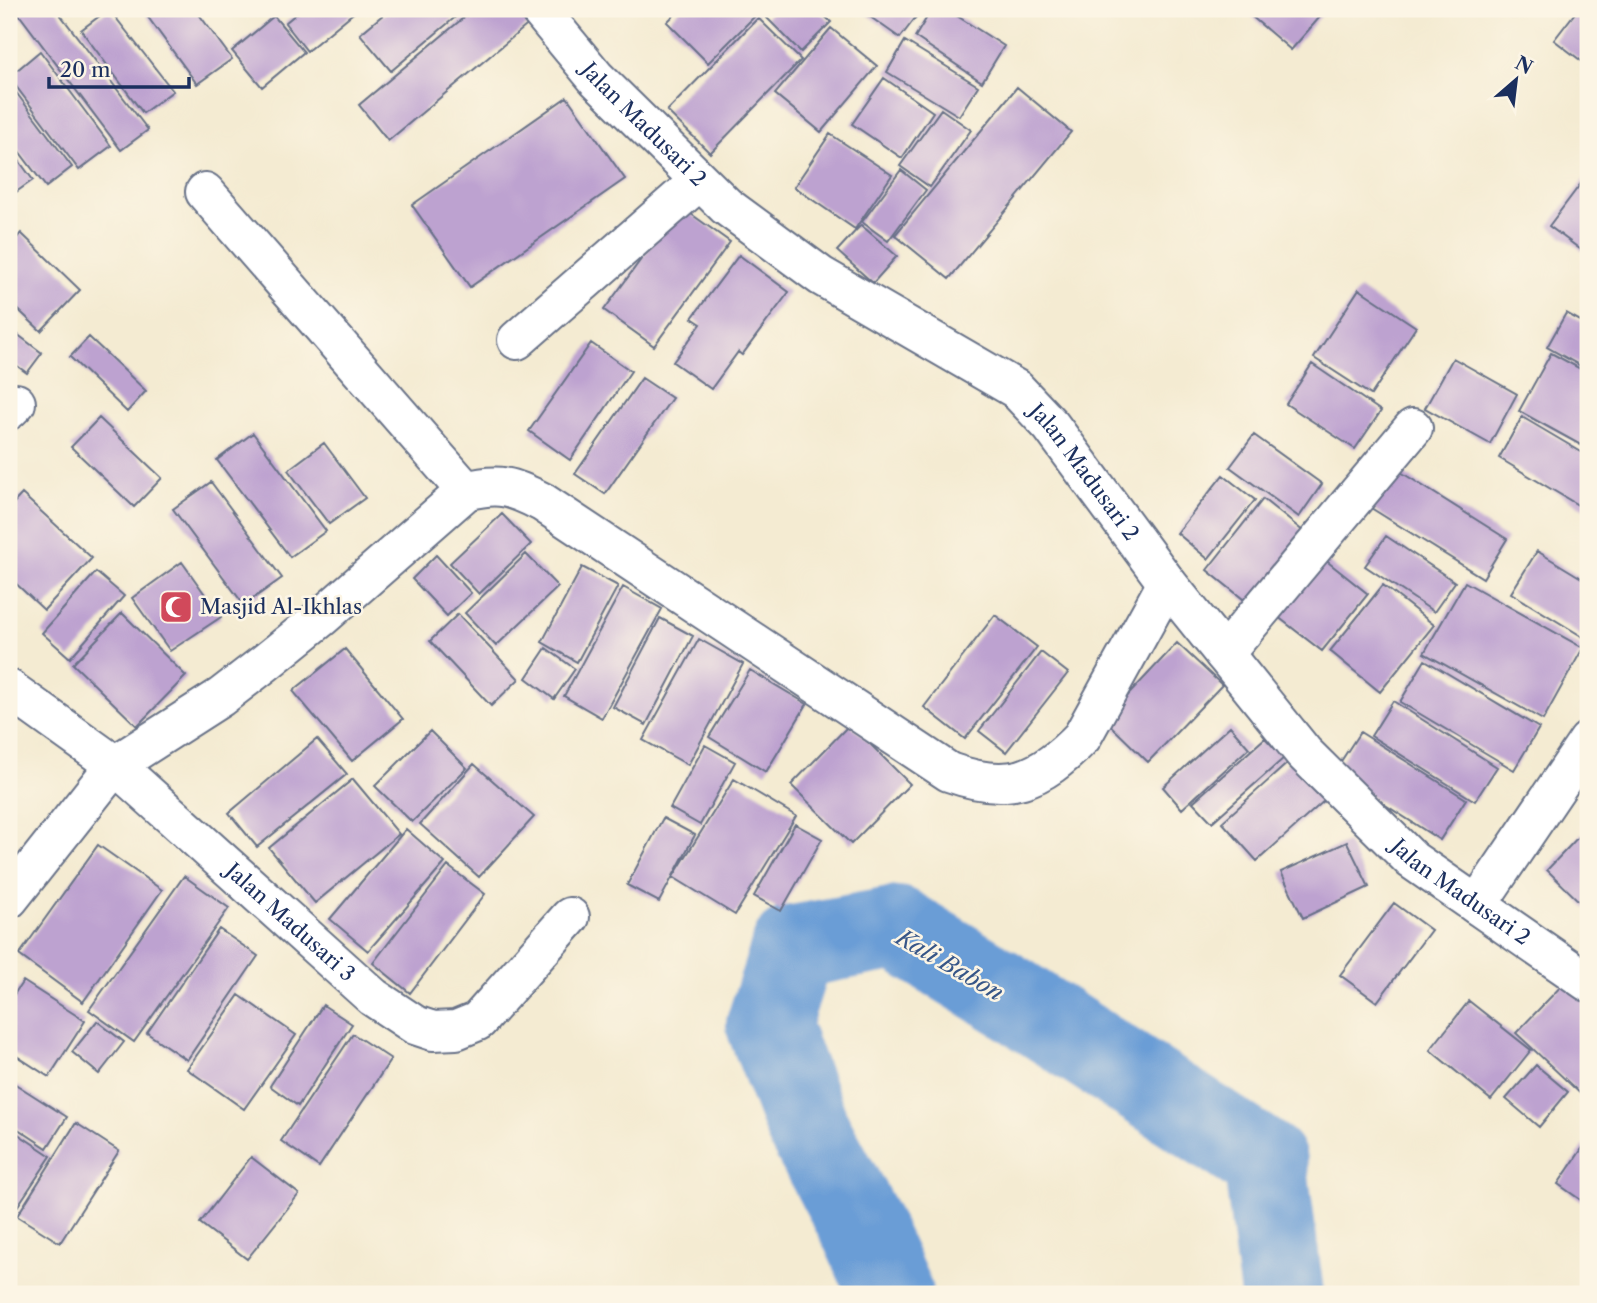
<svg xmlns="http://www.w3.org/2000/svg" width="1597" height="1303" viewBox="0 0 1597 1303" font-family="'Libre Caslon Text',serif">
<rect width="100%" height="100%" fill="#fcf5e5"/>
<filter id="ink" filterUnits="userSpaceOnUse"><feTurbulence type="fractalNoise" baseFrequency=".0143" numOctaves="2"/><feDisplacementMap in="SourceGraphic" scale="14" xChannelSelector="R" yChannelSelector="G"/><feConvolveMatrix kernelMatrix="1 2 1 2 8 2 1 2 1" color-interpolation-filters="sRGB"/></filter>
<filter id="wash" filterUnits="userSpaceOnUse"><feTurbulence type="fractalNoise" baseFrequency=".00686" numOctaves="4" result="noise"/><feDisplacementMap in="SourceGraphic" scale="28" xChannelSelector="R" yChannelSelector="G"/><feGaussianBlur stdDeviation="1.57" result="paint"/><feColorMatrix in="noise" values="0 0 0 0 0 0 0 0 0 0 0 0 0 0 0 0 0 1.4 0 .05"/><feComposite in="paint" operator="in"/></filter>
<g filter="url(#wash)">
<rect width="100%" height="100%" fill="#f4ebd2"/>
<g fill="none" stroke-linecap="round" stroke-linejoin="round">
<path stroke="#6b9dd6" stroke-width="84" d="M 891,1294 L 859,1223 L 808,1129 L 768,1025 L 793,947 L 897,928 L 1012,998 L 1265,1162 L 1282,1294"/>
</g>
<g id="blocks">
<path fill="#bda2d0" d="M 15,9 L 56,9 L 148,130 L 121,150 Z
M 109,9 L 173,91 L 143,113 L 81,30 Z
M 142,9 L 195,9 L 232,59 L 197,84 Z
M 302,9 L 358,9 L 307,51 L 285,23 Z
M 390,9 L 465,9 L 391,71 L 360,34 Z
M 474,9 L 519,9 L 531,22 L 388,141 L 359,105 Z
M 680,9 L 762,9 L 708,63 L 667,22 Z
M 774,9 L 817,9 L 831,22 L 801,52 L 766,17 Z
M 859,9 L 922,9 L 900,38 Z
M 932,9 L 946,9 L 1004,46 L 982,82 L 915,37 Z
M 1243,9 L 1327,9 L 1291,50 Z
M 1578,9 L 1588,9 L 1588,66 L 1554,40 Z
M 274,16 L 304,52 L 262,87 L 232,51 Z
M 758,18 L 801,60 L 710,153 L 667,111 Z
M 831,28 L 877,66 L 821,132 L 775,94 Z
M 905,41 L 978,86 L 959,116 L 887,72 Z
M 40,51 L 111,146 L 79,170 L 9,77 Z
M 884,78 L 933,112 L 902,158 L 852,124 Z
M 9,83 L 72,167 L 46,187 L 9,138 Z
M 1017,87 L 1071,132 L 949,279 L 895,235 Z
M 567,97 L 625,179 L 470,287 L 412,205 Z
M 941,109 L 971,130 L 930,187 L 900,166 Z
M 830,134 L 892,175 L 855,229 L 794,187 Z
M 9,147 L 33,180 L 9,197 Z
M 901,170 L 926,190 L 888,241 L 862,222 Z
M 1588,174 L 1588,255 L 1549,226 Z
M 680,206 L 730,242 L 654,346 L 604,310 Z
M 861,225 L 897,256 L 873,283 L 837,251 Z
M 21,233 L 80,290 L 41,331 L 9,301 L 9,247 Z
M 739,255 L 789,292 L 742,355 L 738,352 L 711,389 L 673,362 L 701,324 L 692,318 Z
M 1359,289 L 1416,327 L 1371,395 L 1314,358 Z
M 1566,313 L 1588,325 L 1588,370 L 1547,347 Z
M 9,328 L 42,353 L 27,373 L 9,360 Z
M 89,337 L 146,391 L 127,412 L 70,357 Z
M 591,343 L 631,371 L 570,460 L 529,431 Z
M 1551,353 L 1588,373 L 1588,449 L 1519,411 Z
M 1453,358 L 1517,394 L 1490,444 L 1425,408 Z
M 1312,364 L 1381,411 L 1355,449 L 1286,404 Z
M 642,378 L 672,398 L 605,494 L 575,474 Z
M 1522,417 L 1588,456 L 1588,511 L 1499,458 Z
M 99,418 L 162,478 L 134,507 L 71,447 Z
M 253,433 L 326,531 L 290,557 L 217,460 Z
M 1254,435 L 1322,484 L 1299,517 L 1230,467 Z
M 324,443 L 365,498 L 329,524 L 288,470 Z
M 1396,469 L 1507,539 L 1483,578 L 1371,508 Z
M 1223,475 L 1255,500 L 1208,559 L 1177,533 Z
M 211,482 L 282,578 L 244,605 L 173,509 Z
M 22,494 L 92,558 L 44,610 L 9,577 L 9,508 Z
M 1263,499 L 1314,540 L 1258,611 L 1207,570 Z
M 502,514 L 531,544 L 479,594 L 450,563 Z
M 1386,536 L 1455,582 L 1434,612 L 1365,566 Z
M 1314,551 L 1368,594 L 1322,651 L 1268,609 Z
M 1537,551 L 1588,582 L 1588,640 L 1511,593 Z
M 526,554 L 558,587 L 496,646 L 465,613 Z
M 436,555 L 471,593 L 447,616 L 412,579 Z
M 182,562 L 221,617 L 170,651 L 132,598 Z
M 582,567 L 618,586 L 577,662 L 542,642 Z
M 96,572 L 124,596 L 70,658 L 42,633 Z
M 1465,582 L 1583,648 L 1543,720 L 1424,653 Z
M 1383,585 L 1434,625 L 1380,692 L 1330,651 Z
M 623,587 L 662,609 L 602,718 L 564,696 Z
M 122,613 L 186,676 L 137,726 L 73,664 Z
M 458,614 L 519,679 L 491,706 L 430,641 Z
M 995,615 L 1037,647 L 965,739 L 924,707 Z
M 660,618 L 693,636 L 646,725 L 613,707 Z
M 699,639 L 743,664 L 688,765 L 643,740 Z
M 1177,643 L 1222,685 L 1148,762 L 1105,720 Z
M 546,648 L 575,669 L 554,699 L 526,678 Z
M 345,649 L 403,719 L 352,761 L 293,691 Z
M 1041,652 L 1068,673 L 1006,752 L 979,731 Z
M 1425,660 L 1539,728 L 1514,770 L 1400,702 Z
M 750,670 L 807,704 L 766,772 L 709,737 Z
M 1393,701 L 1497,767 L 1475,801 L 1371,736 Z
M 850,724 L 910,784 L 851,844 L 791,785 Z
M 1230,726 L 1249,748 L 1182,809 L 1163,787 Z
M 430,731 L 467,768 L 412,822 L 375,786 Z
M 1360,732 L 1466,799 L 1440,840 L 1334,772 Z
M 1265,738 L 1284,758 L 1212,822 L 1193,802 Z
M 317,739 L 347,774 L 257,847 L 229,813 Z
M 705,745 L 735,762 L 700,825 L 670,808 Z
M 1290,761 L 1325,800 L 1257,861 L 1222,822 Z
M 474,764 L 534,817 L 479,877 L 420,824 Z
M 353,779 L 399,834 L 315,903 L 269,848 Z
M 734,779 L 796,816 L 735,915 L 673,877 Z
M 663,818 L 695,835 L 659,902 L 627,885 Z
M 795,824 L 822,839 L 781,911 L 754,896 Z
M 406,829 L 445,863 L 368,951 L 330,919 Z
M 1582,833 L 1588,839 L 1588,910 L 1547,870 Z
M 1347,842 L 1369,887 L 1303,918 L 1281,872 Z
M 98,845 L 162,890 L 83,1002 L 19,955 Z
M 448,866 L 485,894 L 410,993 L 373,963 Z
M 184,876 L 229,908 L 134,1042 L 89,1010 Z
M 1394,903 L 1431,930 L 1377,1002 L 1340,975 Z
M 219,929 L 258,956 L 187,1060 L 147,1033 Z
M 1570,977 L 1588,994 L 1588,1096 L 1586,1099 L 1516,1033 Z
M 23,981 L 85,1021 L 49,1077 L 9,1051 L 9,1002 Z
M 239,995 L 296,1035 L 244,1109 L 187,1069 Z
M 1469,1001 L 1531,1050 L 1491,1100 L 1430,1050 Z
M 323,1005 L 352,1024 L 298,1106 L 270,1086 Z
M 97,1021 L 124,1042 L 99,1074 L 72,1052 Z
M 353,1034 L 391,1059 L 319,1167 L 281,1141 Z
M 1536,1065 L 1568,1092 L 1539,1127 L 1506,1099 Z
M 9,1080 L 67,1117 L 47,1148 L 9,1123 Z
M 76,1123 L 119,1151 L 60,1243 L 17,1216 Z
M 9,1128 L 51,1156 L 11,1216 L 9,1215 Z
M 1588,1140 L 1588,1205 L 1558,1184 Z
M 251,1157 L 299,1194 L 247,1259 L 200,1223 Z"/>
</g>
</g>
<g filter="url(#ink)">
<use href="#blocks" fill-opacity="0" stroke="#677187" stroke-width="2"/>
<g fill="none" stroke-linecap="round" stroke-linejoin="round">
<defs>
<g id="minor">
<path id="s1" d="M 539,9 L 596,78 L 726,206 L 821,276 L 1016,389 L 1051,426 L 1167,583 L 1304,753 L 1412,860 L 1588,982"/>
<path d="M 205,192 L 466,491"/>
<path d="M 517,340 L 698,182"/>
<path d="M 9,410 L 16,403"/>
<path d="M 1224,654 L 1413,428"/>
<path id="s2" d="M 9,689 L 115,765 L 373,997 L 415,1025 L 433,1031 L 456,1030 L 478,1021 L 570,917"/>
<path d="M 9,899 L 115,765 L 221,697 L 265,663 L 322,617 L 466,491 C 499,482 513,487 542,502 L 949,772 C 1008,793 1039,782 1082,737 L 1167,583"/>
<path d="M 1477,905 L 1588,741"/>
</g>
</defs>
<use href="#minor" stroke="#677187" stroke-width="42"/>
<use href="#minor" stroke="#fff" stroke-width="38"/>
</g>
</g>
<defs>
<symbol id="mosque-square" viewBox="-11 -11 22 22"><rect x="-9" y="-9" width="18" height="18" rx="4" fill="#d1495b" stroke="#fcf5e5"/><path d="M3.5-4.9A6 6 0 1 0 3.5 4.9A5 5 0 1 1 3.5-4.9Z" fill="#fff"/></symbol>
</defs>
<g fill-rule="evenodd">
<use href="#mosque-square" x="157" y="588" width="38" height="38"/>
</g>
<g text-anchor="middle" stroke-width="5" stroke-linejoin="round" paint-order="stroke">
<g font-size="21" fill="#1b2f5e" stroke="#fcf5e5">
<text dy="7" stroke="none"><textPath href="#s1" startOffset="156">Jalan Madusari 2</textPath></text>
<text dy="7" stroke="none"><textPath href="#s1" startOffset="723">Jalan Madusari 2</textPath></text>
<text dy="7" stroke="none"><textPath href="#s1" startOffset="1290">Jalan Madusari 2</textPath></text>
<text dy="7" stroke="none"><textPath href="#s2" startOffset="366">Jalan Madusari 3</textPath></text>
</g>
<g font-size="21" fill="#1b2f5e" stroke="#fcf5e5" text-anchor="start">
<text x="200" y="614">Masjid Al-Ikhlas</text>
</g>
<g font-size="23" font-style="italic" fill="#375688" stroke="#fcf5e5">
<text transform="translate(950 965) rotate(30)" y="8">Kali Babon</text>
</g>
</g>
<rect width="1597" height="1303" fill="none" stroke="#fcf5e5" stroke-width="35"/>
<g transform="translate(1516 80) rotate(28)" stroke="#fcf5e5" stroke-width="5" paint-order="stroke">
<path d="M0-5L12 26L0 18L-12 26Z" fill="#1b2f5e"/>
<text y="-10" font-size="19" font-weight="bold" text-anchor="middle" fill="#1b2f5e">N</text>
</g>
<path d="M49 77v10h140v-10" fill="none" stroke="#1b2f5e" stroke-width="3.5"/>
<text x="60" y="77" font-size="21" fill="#1b2f5e" stroke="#fcf5e5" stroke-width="5" paint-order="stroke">20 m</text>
</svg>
